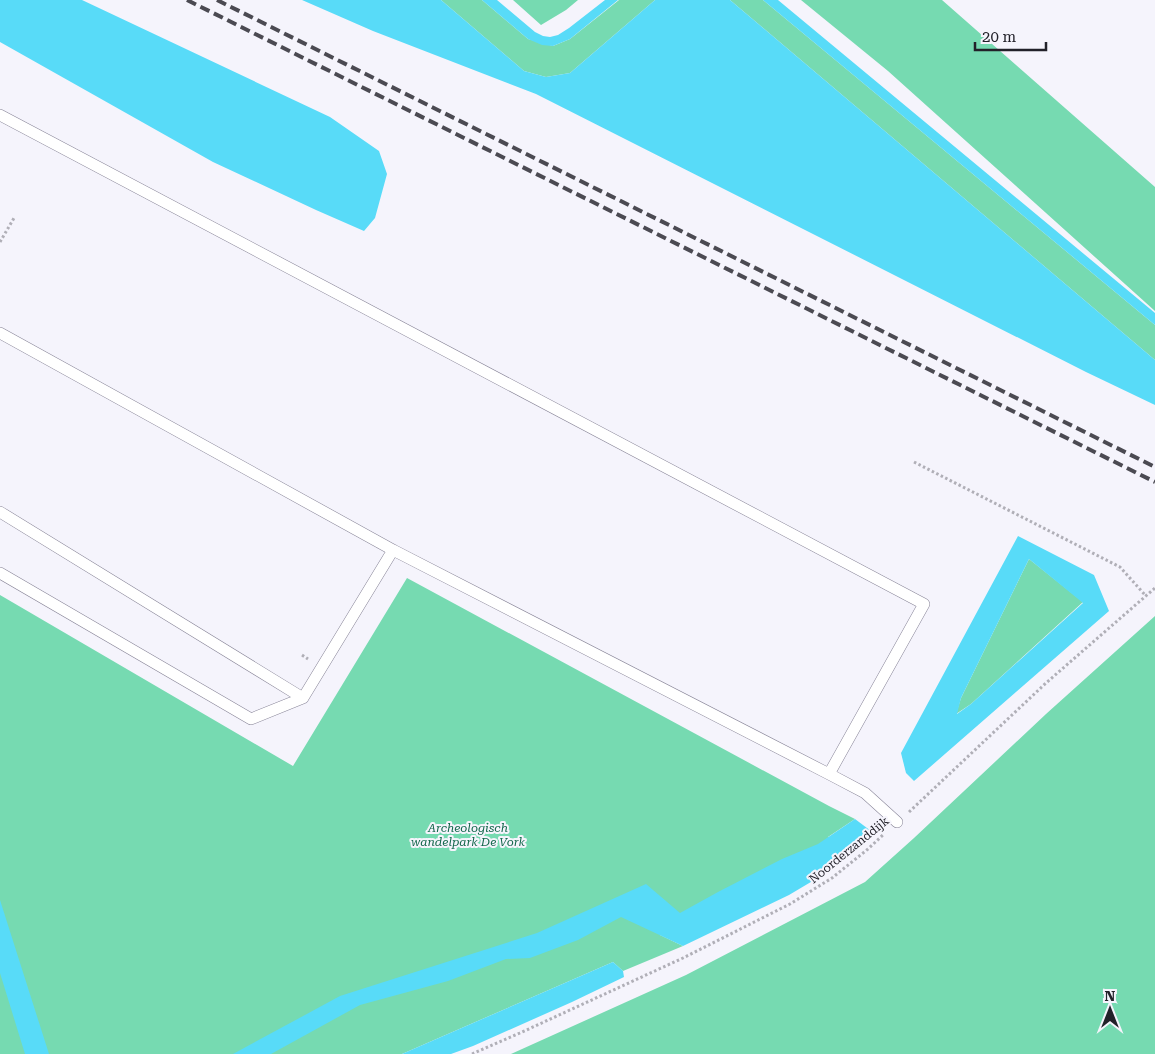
<svg xmlns="http://www.w3.org/2000/svg" width="1155" height="1054" viewBox="0 0 1155 1054" font-family="'Roboto Serif',serif">
<rect width="100%" height="100%" fill="#f5f4fc"/>
<path fill="#76dab1" d="M 441,0 L 482,0 L 528,39 L 553,46 L 570,39 L 619,0 L 655,0 L 570,73 L 546,77 L 524,71 Z
M 513,0 L 578,0 L 566,10 L 541,25 Z
M 730,0 L 763,0 L 1155,325 L 1155,360 Z
M 801,0 L 942,0 L 1155,187 L 1155,311 L 888,71 Z
M 1029,559 L 1083,602 L 971,704 L 956,714 L 961,698 Z
M 407,578 L 829,806 L 855,819 L 828,837 L 838,843 L 660,935 L 683,946 L 623,971 L 613,962 L 402,1054 L 0,1054 L 0,595 L 293,766 Z
M 1155,616 L 1155,1054 L 511,1054 L 686,975 L 865,882 L 914,838 L 1046,714 Z"/>
<path fill="#58dbf8" fill-rule="evenodd" d="M 0,0 L 82,0 L 330,117 L 379,151 L 387,174 L 375,218 L 364,231 L 316,210 L 213,162 L 0,42 Z
M 302,0 L 441,0 L 524,71 L 546,77 L 570,73 L 655,0 L 730,0 L 1155,360 L 1155,405 L 1086,372 L 536,94 L 373,31 Z
M 482,0 L 497,0 L 535,32 L 543,36 L 550,37 L 558,35 L 569,28 L 605,0 L 618,0 L 570,39 L 553,46 L 542,45 L 528,39 Z
M 763,0 L 778,0 L 1155,313 L 1155,325 Z
M 1018,536 L 1094,575 L 1109,611 L 914,781 L 906,773 L 901,753 ZM 1029,559 L 1083,603 L 971,704 L 957,714 L 961,698 Z
M 855,819 L 871,831 L 826,873 L 789,895 L 683,946 L 621,917 L 578,940 L 530,958 L 506,959 L 448,981 L 360,1005 L 271,1054 L 233,1054 L 340,996 L 537,933 L 646,884 L 680,913 L 718,892 L 782,859 L 818,844 Z
M 0,900 L 49,1054 L 25,1054 L 0,973 Z
M 613,962 L 623,971 L 624,977 L 572,1002 L 473,1046 L 451,1054 L 402,1054 Z"/>
<g fill="none" stroke-linecap="round" stroke-linejoin="round">
<defs>
<path id="lane" d="M 0,115 L 924,604 L 829,774
M 0,333 L 393,550 L 829,774 L 865,793 L 897,822
M 0,512 L 303,698
M 0,573 L 251,719 L 303,698 L 393,550"/>
</defs>
<use href="#lane" stroke="#878497" stroke-width="12"/>
<path stroke="#b0afb7" stroke-width="3" stroke-dasharray="2.5 2.5" stroke-linecap="butt" d="M 0,242 L 14,218
M 914,462 L 1120,567 L 1146,596
M 302,655 L 308,659
M 909,812 L 1046,683 L 1155,588
M 472,1054 L 520,1033 L 683,958 L 790,904 L 832,878 L 868,849 L 884,834"/>
<use href="#lane" stroke="#fff" stroke-width="11"/>
<path stroke="#4b4a52" stroke-width="4" stroke-dasharray="10 5" stroke-linecap="butt" d="M 187,0 L 1155,482
M 217,0 L 1155,467"/>
</g>
<g text-anchor="middle" stroke-width="4" stroke-linejoin="round" paint-order="stroke">
<g font-size="12" font-style="italic" fill="#11664a" stroke="#f5f4fc">
<text x="468" y="832">Archeologisch<tspan x="468" dy="14">wandelpark De Vork</tspan></text>
</g>
<g font-size="12" fill="#222129" stroke="#f5f4fc">
<text transform="translate(849 850) rotate(-39)" y="4">Noorderzanddijk</text>
</g>
</g>
<g transform="translate(1110 1009)" stroke="#f5f4fc" stroke-width="4" paint-order="stroke">
<path d="M0-4L9 19L0 12L-9 19Z" fill="#222129"/>
<text y="-8" font-size="14" font-weight="bold" text-anchor="middle" fill="#222129">N</text>
</g>
<path d="M975 42v8h71v-8" fill="none" stroke="#222129" stroke-width="2.5"/>
<text x="982" y="42" font-size="15" fill="#222129" stroke="#f5f4fc" stroke-width="4" paint-order="stroke">20 m</text>
</svg>
